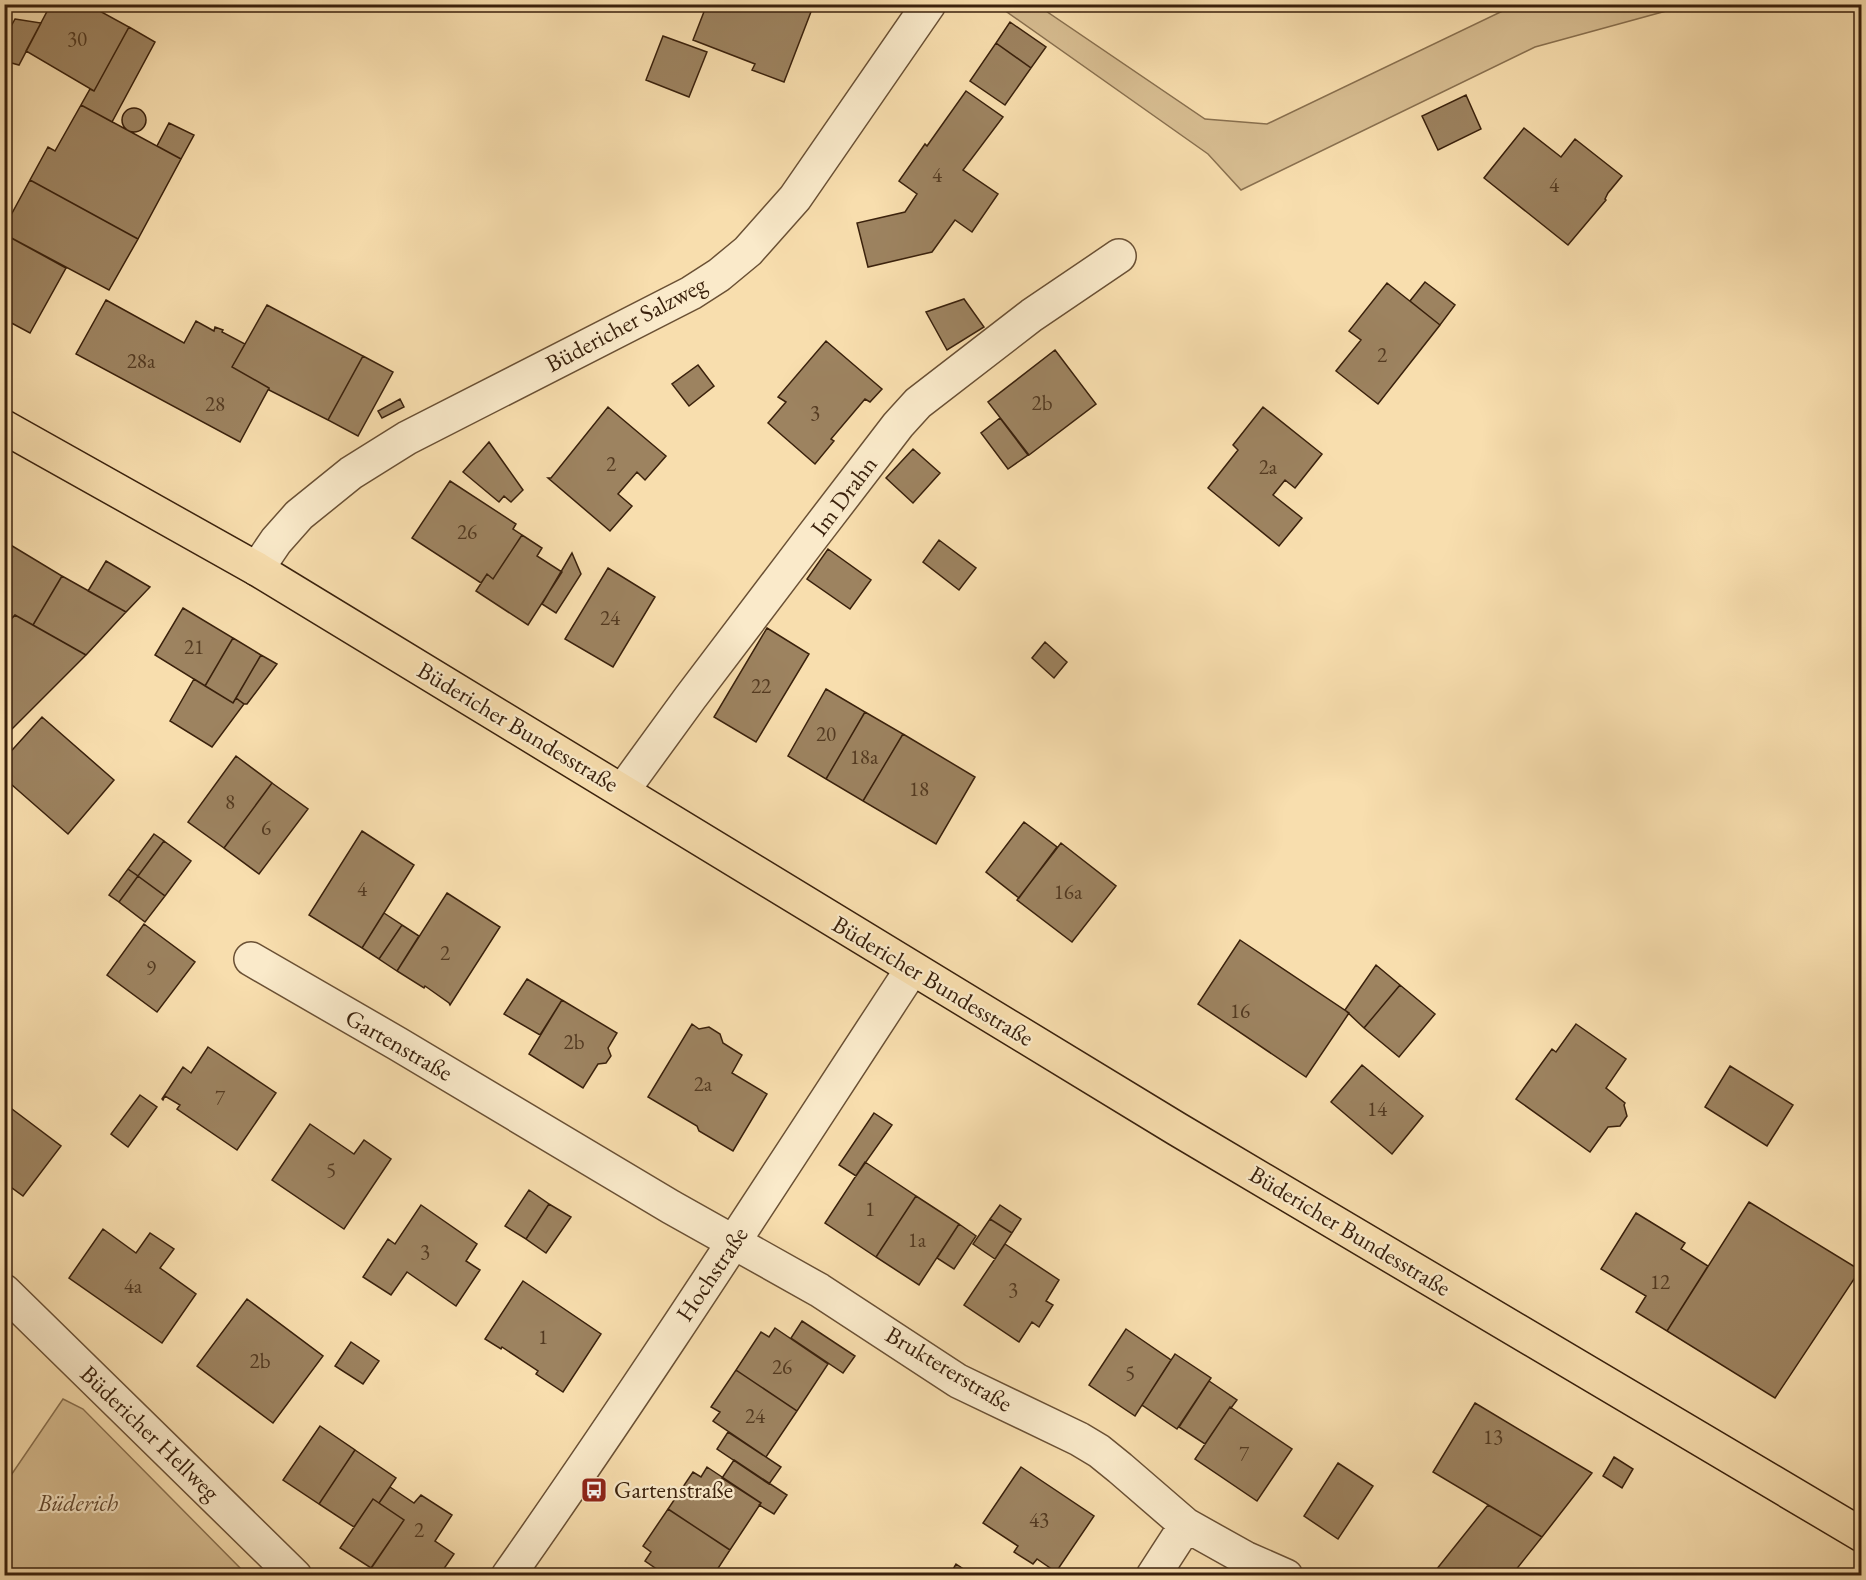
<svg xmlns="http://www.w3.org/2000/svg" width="1866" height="1580" viewBox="0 0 1866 1580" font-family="'EB Garamond',serif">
<rect width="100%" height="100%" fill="#f8deae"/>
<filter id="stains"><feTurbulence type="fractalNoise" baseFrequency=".00333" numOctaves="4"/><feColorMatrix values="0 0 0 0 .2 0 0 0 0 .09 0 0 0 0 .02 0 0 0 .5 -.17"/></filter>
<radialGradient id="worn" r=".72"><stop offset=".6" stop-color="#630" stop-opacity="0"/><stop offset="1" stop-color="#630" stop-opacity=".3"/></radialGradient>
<path fill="#d8be92" stroke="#89704f" stroke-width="1.5" d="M 997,5 L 1037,5 L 1205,119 L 1267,124 L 1515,5 L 1688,5 L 1535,47 L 1241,190 L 1208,154 Z
M 63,1399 L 83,1409 L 247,1575 L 5,1575 L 5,1484 Z"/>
<path fill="#9d8360" stroke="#3a210c" stroke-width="1.5" d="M 51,4 L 87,4 L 129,27 L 94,91 L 26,51 Z
M 707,4 L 814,4 L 784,82 L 752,70 L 755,64 L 693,40 Z
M 15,19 L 41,23 L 19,65 L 4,61 L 4,39 Z
M 1010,22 L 1046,47 L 1031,68 L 996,43 Z
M 129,27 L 155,42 L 112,122 L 81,105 L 90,89 L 94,91 Z
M 663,36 L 707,52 L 689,97 L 646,80 Z
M 996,43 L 1031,68 L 1005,105 L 970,81 Z
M 966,91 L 1003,117 L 963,170 L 998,194 L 972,232 L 955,220 L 932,252 L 868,267 L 857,223 L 905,212 L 917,194 L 899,181 L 925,144 L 927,146 Z
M 1466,95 L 1481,129 L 1438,150 L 1422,116 Z
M 81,105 L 181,159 L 138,239 L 30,180 L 48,147 L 55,151 Z
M122 120a12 12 0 1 1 24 0a12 12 0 1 1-24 0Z
M 169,123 L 194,135 L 181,159 L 157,146 Z
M 1524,128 L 1561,157 L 1575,139 L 1622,176 L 1608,193 L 1605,199 L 1606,200 L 1568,245 L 1484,178 Z
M 30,180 L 138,239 L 109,290 L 4,234 L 4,228 Z
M 4,234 L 66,268 L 30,333 L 4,319 Z
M 1425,282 L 1455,305 L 1440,325 L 1410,301 Z
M 1387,283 L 1440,325 L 1378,404 L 1336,371 L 1361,340 L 1349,331 Z
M 964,299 L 984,327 L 947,350 L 926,312 Z
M 106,300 L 184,343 L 196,321 L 214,331 L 215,327 L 223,330 L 222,332 L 245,344 L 232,367 L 269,388 L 240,442 L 76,354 Z
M 267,305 L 363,356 L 328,420 L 269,390 L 269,388 L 232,367 Z
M 826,341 L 882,389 L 870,402 L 865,399 L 831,439 L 834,441 L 815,464 L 768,423 L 786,402 L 778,397 Z
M 1055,350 L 1096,404 L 1029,455 L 988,402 Z
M 363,356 L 393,372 L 358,436 L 328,420 Z
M 698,365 L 714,386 L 689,406 L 672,384 Z
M 400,399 L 404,407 L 382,418 L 378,411 Z
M 608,407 L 666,456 L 645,480 L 637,472 L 618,494 L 632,506 L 610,531 L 548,478 L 551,478 Z
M 1263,407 L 1322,454 L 1295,488 L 1285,480 L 1273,495 L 1302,518 L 1279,546 L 1208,488 L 1238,450 L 1233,445 Z
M 1000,418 L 1028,455 L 1008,469 L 981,433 Z
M 489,442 L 523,490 L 511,502 L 504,496 L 499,502 L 463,472 Z
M 913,449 L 940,473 L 913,503 L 886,478 Z
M 450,481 L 516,524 L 513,529 L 522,535 L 493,579 L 487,574 L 481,583 L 412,538 Z
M 522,535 L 542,548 L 537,556 L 562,572 L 528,625 L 476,591 L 487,574 L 493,579 Z
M 939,540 L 976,568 L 959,590 L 923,562 Z
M 4,541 L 62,576 L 33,625 L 15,615 L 4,626 Z
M 828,549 L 871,580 L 850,609 L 807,579 Z
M 572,553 L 581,574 L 556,613 L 542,604 Z
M 106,561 L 150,587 L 126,612 L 88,591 Z
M 608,568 L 655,597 L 613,667 L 565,639 Z
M 62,576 L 126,612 L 86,655 L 33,625 Z
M 183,608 L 233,638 L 205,686 L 155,655 Z
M 15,615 L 86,655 L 4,737 L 4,627 Z
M 767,628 L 809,654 L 756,742 L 714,717 Z
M 233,638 L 261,655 L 233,703 L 205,686 Z
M 1045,642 L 1067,662 L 1054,678 L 1032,658 Z
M 261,655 L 277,664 L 247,704 L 244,704 L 236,698 Z
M 194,679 L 233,703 L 236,698 L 244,704 L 212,747 L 170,721 Z
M 826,689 L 865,712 L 826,779 L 788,756 Z
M 865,712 L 903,734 L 863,801 L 826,779 Z
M 42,717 L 114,780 L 68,834 L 4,778 L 4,759 Z
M 903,734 L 975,777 L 936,844 L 863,801 Z
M 236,756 L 272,783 L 224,848 L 188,822 Z
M 272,783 L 308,809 L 259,874 L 224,848 Z
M 1024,822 L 1057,847 L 1019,898 L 986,872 Z
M 362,831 L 414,865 L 362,948 L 309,915 Z
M 154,834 L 164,841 L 138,876 L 128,869 Z
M 164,841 L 191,861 L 165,896 L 138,876 Z
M 1061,843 L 1116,886 L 1072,942 L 1017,900 Z
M 128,869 L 138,876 L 119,902 L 109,895 Z
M 138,876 L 165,896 L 145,922 L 119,902 Z
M 447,893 L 500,927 L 450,1005 L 449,1003 L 425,986 L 424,988 L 397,971 Z
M 384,913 L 402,925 L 379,959 L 362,948 Z
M 144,924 L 195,962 L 157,1012 L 107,975 Z
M 402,925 L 419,936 L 397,971 L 379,959 Z
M 1240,940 L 1349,1013 L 1306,1077 L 1198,1004 Z
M 1376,965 L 1400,985 L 1364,1028 L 1345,1010 Z
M 527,979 L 562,1000 L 540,1035 L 504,1014 Z
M 1400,985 L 1435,1014 L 1399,1057 L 1364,1028 Z
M 562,1000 L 617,1033 L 608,1048 L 611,1056 L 606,1063 L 598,1064 L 583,1088 L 529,1054 Z
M 692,1024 L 699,1029 L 709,1027 L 720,1034 L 723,1043 L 742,1055 L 732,1073 L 767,1094 L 733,1151 L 699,1131 L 697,1126 L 648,1097 Z
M 1576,1024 L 1626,1059 L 1606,1088 L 1625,1103 L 1624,1105 L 1627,1116 L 1620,1126 L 1608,1127 L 1590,1152 L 1516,1099 L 1552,1049 L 1556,1052 Z
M 208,1047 L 276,1093 L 237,1150 L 177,1109 L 180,1105 L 165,1096 L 163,1100 L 162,1099 L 183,1067 L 191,1073 Z
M 1362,1065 L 1423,1116 L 1392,1154 L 1331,1102 Z
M 1730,1066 L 1793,1105 L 1767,1146 L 1705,1107 Z
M 140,1095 L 157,1107 L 128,1147 L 111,1134 Z
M 4,1103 L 61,1146 L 23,1196 L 4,1182 Z
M 874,1113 L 892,1125 L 856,1176 L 839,1165 Z
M 310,1124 L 354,1154 L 364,1140 L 391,1159 L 344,1229 L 272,1180 Z
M 865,1162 L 916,1196 L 876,1257 L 825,1223 Z
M 529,1190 L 549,1204 L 526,1239 L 505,1226 Z
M 916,1196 L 959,1224 L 919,1285 L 876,1257 Z
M 1749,1202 L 1860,1270 L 1775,1398 L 1667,1331 Z
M 549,1204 L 571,1217 L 546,1253 L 526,1239 Z
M 421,1205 L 477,1244 L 466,1261 L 480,1270 L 456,1306 L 407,1272 L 391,1295 L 363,1277 L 388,1239 L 395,1244 Z
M 1000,1205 L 1021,1219 L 1012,1233 L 990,1219 Z
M 1636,1213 L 1685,1243 L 1681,1249 L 1708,1266 L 1667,1331 L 1636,1312 L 1646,1296 L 1601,1269 Z
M 990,1219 L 1012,1233 L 995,1259 L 973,1244 Z
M 959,1224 L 976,1236 L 954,1269 L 937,1258 Z
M 103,1229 L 136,1253 L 150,1233 L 174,1249 L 160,1268 L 196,1294 L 162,1343 L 69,1278 Z
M 1005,1244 L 1059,1280 L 1046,1301 L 1053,1305 L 1039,1327 L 1032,1322 L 1019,1342 L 964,1305 Z
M 523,1281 L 601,1334 L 563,1392 L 536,1374 L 538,1371 L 502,1347 L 501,1349 L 485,1339 Z
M 247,1299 L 323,1356 L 273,1423 L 197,1366 Z
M 802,1321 L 855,1356 L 843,1373 L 791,1338 Z
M 775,1328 L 828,1364 L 797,1411 L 736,1370 L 761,1332 L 769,1337 Z
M 1126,1329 L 1171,1360 L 1135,1416 L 1089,1385 Z
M 351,1342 L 379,1361 L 363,1384 L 335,1366 Z
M 1175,1354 L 1211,1378 L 1177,1429 L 1142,1405 Z
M 736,1370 L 797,1411 L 766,1457 L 713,1421 L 720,1412 L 711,1407 Z
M 1209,1381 L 1237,1400 L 1231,1408 L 1230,1407 L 1205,1444 L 1179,1427 Z
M 1475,1403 L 1592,1473 L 1542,1537 L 1433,1472 Z
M 1230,1407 L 1292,1449 L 1257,1501 L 1195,1459 Z
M 320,1426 L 355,1450 L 319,1504 L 283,1480 Z
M 728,1432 L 781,1467 L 769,1484 L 717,1449 Z
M 355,1450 L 396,1478 L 379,1503 L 373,1499 L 354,1527 L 319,1504 Z
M 1614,1457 L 1633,1469 L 1622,1488 L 1603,1476 Z
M 734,1460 L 787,1495 L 774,1514 L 759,1505 L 761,1503 L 722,1478 Z
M 1338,1463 L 1373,1486 L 1338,1539 L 1304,1516 Z
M 707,1467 L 761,1503 L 730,1550 L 668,1509 L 693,1472 L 701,1477 Z
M 1021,1467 L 1094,1516 L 1056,1572 L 1037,1559 L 1033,1564 L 1014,1552 L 1018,1546 L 983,1523 Z
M 390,1487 L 414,1503 L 421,1495 L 452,1515 L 435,1541 L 454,1554 L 439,1576 L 378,1576 L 370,1570 L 404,1520 L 379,1503 Z
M 373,1499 L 404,1520 L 371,1568 L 340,1548 Z
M 1488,1505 L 1542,1537 L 1511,1576 L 1432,1575 Z
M 668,1509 L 730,1550 L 713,1576 L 667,1576 L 645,1561 L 651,1552 L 643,1546 Z
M 956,1564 L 974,1576 L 949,1576 Z"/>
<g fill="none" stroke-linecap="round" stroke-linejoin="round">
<defs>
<path id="minor" d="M 257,569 L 276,541 L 299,515 L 351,473 L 407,438 L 691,293 L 719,275 L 748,251 L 795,198 L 929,4
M 623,790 L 690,698 L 809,541 L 898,425 L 918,403 L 1032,315 L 1119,256
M 251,959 L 398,1044 L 671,1207 L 819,1290 L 958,1381 L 1079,1439 L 1099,1451 L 1120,1468 L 1186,1525 L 1245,1558 L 1286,1576
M 4,1291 L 295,1576
M 508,1576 C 648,1377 779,1172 912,969
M 1153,1576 L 1186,1525"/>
<path id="major" d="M 4,427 L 257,569 L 1177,1129 L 1862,1535"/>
</defs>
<use href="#minor" stroke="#6a5034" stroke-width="36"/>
<use href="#major" stroke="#3a210c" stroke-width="36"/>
<use href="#minor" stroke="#faeaca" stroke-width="33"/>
<use href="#major" stroke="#f8deae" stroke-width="33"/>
</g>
<defs>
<symbol id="bus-square" viewBox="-11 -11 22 22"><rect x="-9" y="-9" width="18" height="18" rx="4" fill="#8f2418" stroke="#faeaca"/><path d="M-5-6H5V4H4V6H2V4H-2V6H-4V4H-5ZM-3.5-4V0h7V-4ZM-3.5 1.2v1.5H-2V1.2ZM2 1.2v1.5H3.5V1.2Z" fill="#fff"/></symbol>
</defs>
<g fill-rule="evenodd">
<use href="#bus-square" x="579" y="1475" width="30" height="30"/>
</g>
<g text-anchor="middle" stroke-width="4.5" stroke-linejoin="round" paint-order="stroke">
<g font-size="21" fill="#533a21">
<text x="77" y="46">30</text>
<text x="937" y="182">4</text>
<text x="1554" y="192">4</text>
<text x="1382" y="362">2</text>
<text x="141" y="368">28a</text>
<text x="1042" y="410">2b</text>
<text x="215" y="411">28</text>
<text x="815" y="420">3</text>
<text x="611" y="471">2</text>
<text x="1268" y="474">2a</text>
<text x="467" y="539">26</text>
<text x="610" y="625">24</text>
<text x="194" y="654">21</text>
<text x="761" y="693">22</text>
<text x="826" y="741">20</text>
<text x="864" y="764">18a</text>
<text x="919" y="796">18</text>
<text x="230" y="809">8</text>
<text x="266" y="835">6</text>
<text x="362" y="896">4</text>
<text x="1068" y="899">16a</text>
<text x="445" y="960">2</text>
<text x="151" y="975">9</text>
<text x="1240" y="1018">16</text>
<text x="574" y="1049">2b</text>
<text x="703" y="1091">2a</text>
<text x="220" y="1105">7</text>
<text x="1377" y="1116">14</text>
<text x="331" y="1177">5</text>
<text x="870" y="1216">1</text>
<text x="917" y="1247">1a</text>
<text x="425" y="1259">3</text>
<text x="1660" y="1289">12</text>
<text x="133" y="1293">4a</text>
<text x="1013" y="1297">3</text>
<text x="543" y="1344">1</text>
<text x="260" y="1368">2b</text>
<text x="782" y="1374">26</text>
<text x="1130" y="1380">5</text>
<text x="755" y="1423">24</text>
<text x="1493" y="1444">13</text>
<text x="1244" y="1461">7</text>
<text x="1039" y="1527">43</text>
<text x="419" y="1537">2</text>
</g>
<g font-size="24" fill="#3a210c" stroke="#faeaca">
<text transform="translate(626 324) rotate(-28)" y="8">Büdericher Salzweg</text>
<text transform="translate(844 496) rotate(-53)" y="8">Im Drahn</text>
<text transform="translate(518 727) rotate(31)" y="8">Büdericher Bundesstraße</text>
<text transform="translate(933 981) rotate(31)" y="8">Büdericher Bundesstraße</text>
<text transform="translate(399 1045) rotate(30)" y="8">Gartenstraße</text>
<text transform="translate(1350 1231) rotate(31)" y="8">Büdericher Bundesstraße</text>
<text transform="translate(712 1274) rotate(-56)" y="8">Hochstraße</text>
<text transform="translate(949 1369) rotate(31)" y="8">Bruktererstraße</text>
<text transform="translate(150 1433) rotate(44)" y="8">Büdericher Hellweg</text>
</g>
<g font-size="24" fill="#3a210c" stroke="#faeaca" text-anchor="start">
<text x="614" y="1498">Gartenstraße</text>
</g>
<g font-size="24" font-style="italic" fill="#62482e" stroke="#faeaca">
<text x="78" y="1511">Büderich</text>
</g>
</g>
<rect width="1866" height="1580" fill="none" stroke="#f8deae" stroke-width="24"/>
<rect x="6" y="6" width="1854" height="1568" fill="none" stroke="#3a210c" stroke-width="3"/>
<rect x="12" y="12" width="1842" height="1556" fill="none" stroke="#3a210c" stroke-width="1.5"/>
<rect width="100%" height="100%" filter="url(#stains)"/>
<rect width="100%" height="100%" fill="url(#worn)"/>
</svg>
